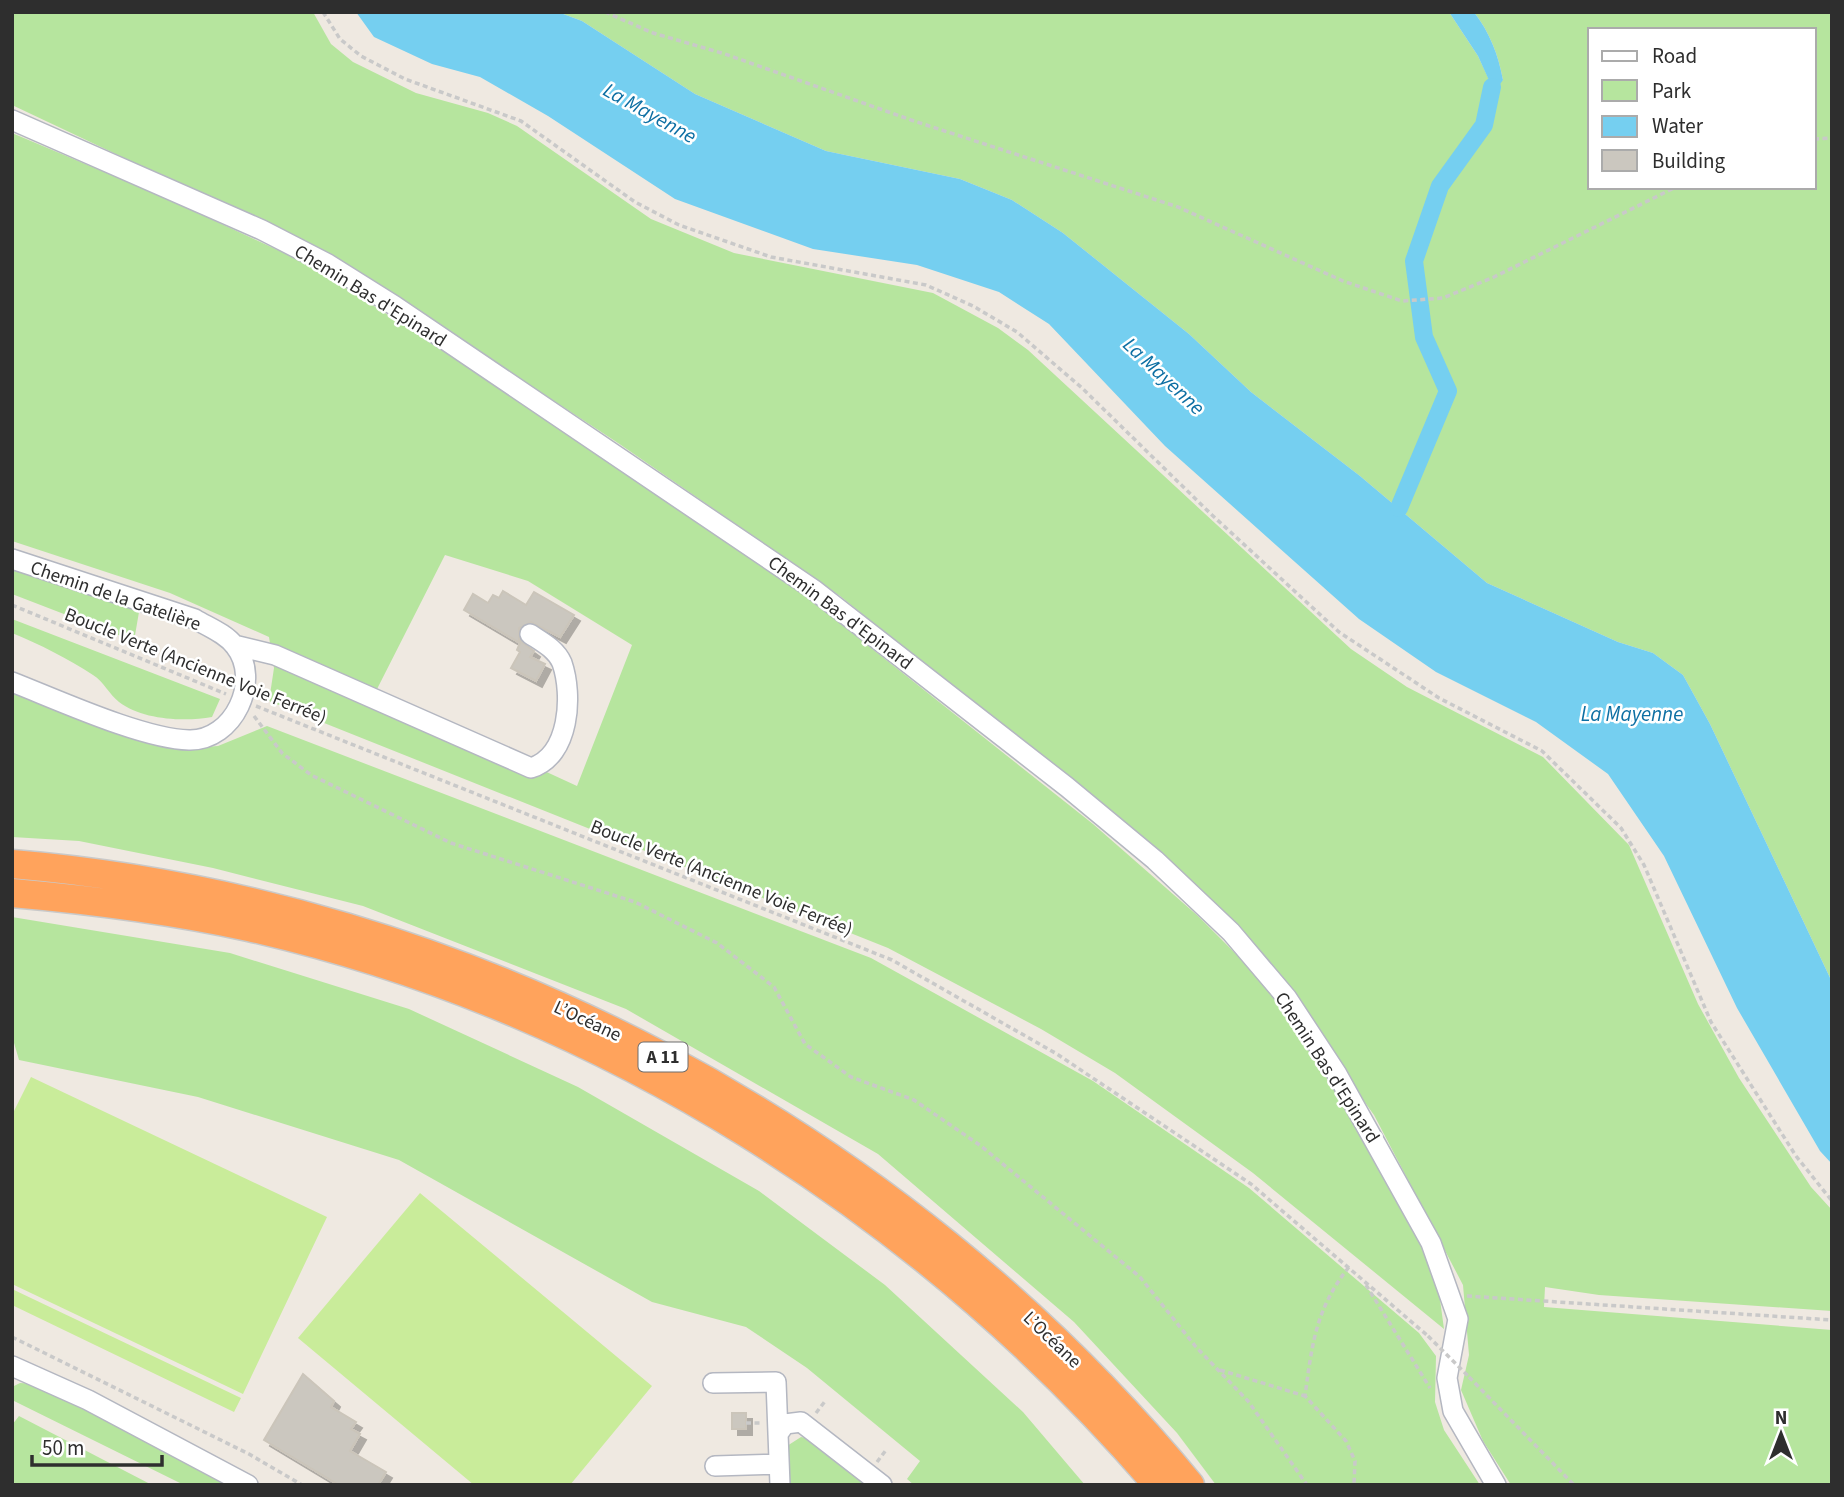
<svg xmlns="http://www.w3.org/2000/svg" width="1844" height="1497" viewBox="0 0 1844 1497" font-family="'Source Sans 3',sans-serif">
<defs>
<filter id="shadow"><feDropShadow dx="6" dy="6" stdDeviation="0" flood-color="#0004"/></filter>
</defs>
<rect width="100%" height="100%" fill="#efe9e1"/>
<path fill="#b6e59e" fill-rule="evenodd" d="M 12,12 L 313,12 L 331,44 L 353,62 L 416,93 L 488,113 L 517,126 L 651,219 L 734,253 L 933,293 L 998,328 L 1028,350 L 1351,649 L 1407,687 L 1543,757 L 1629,845 L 1698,1004 L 1739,1078 L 1811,1187 L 1832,1210 L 1832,1311 L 1599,1295 L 1545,1287 L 1544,1307 L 1832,1330 L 1832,1485 L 1511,1485 L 1483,1441 L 1461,1390 L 1469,1355 L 1463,1285 L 1374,1115 L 1264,962 L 1086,795 L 840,596 L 618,443 L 336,258 L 12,105 Z
M 558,12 L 1449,12 L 1478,56 L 1492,86 L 1503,80 C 1498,54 1490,33 1474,12 L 1832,12 L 1832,982 L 1710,724 L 1683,675 L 1653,653 L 1618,642 L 1487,583 L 1360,476 L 1251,392 L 1189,334 L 1063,233 L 1012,200 L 960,179 L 826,151 L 695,94 L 582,21 ZM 1590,30 L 1814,30 L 1814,187 L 1590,187 Z
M 12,133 L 166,198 L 310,265 L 474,370 L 769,567 L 1093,824 L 1198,916 L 1260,978 L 1338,1095 L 1436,1270 L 1444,1329 L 1253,1173 L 1115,1073 L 1041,1029 L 888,948 L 269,701 L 274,668 L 269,637 L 170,593 L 12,541 ZM 445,555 L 528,581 L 632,645 L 577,786 L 375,693 Z
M 12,567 L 139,612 L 134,641 L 12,594 Z
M 12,619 L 220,699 L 212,717 C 185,722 142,720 119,702 C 109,694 104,682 93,675 C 67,658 41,645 12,633 Z
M 12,690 L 53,710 L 178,749 L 218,746 L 267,726 L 871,958 L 1093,1081 L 1249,1188 L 1419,1333 L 1436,1356 L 1435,1402 L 1444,1430 L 1480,1485 L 1216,1485 L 1177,1433 L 1074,1322 L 878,1154 L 626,1009 L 363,906 L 213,868 L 79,841 L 12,837 Z
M 12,917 L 230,953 L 409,1009 L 578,1087 L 759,1191 L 885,1285 L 1023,1412 L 1085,1485 L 914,1485 L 907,1479 L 920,1461 L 807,1368 L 746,1327 L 652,1302 L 399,1160 L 198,1097 L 19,1060 L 12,1036 Z
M 20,1383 L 37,1384 L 231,1485 L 184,1485 L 12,1400 L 12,1387 Z
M 19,1416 L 152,1485 L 12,1485 L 12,1425 Z
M 801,1437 L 810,1439 L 869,1485 L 786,1485 L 787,1446 Z"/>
<path fill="#c9ec9a" d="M 31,1077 L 327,1217 L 243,1394 L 12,1284 L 12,1115 Z
M 420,1193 L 652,1386 L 570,1485 L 474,1485 L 298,1338 Z
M 12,1289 L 241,1398 L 234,1412 L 12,1305 Z"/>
<path fill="#75cff0" d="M 356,12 L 558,12 L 582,21 L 695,94 L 826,151 L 960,179 L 1012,200 L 1063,233 L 1189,334 L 1251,392 L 1360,476 L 1487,583 L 1618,642 L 1653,653 L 1683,675 L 1710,724 L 1832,982 L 1832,1164 L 1820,1151 L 1737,1008 L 1664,856 L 1608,774 L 1536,722 L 1436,672 L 1359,619 L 1165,446 L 1049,324 L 999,292 L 917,265 L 813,249 L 675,199 L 548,116 L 480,77 L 432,64 L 374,37 Z
M 1449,12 L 1474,12 C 1490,33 1498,54 1503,80 L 1498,87 L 1492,87 L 1478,56 Z"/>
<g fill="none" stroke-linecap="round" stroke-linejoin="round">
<path stroke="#75cff0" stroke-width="18" d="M 1399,508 L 1448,391 L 1424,337 L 1414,261 L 1440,186 L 1484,125 L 1492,87"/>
</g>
<path fill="#cbc7bf" stroke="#cbc5ba" stroke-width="2" filter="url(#shadow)" d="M 503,591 L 526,605 L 534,592 L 574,615 L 560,637 L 531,622 L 519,628 L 519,640 L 534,651 L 530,657 L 545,664 L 536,681 L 511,668 L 520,652 L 517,650 L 520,643 L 464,610 L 473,594 L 488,603 L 493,595 L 499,598 Z
M 303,1374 L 334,1401 L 331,1407 L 356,1422 L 351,1429 L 360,1434 L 350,1451 L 386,1472 L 378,1485 L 339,1485 L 264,1440 Z
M 732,1413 L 746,1413 L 746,1429 L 732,1429 Z"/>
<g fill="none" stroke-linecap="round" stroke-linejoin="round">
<defs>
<path id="minor" d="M 12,120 L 262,230 L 328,264 L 395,306 L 813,589 L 1067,787 L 1155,860 L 1231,932 L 1287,998 L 1337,1074 L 1431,1243 L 1458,1319 L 1447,1378 L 1453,1411 L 1496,1485
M 12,559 L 195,619 C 208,627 225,633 235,646 C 262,680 234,741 189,740 C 143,739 58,700 12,682
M 234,645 L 275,655 L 531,768 C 570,756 573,695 562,663 C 556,649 542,642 530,634
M 12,1366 L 88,1400 L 248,1485
M 713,1383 L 776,1382 L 780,1485
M 778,1434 L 785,1424 L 801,1422 L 882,1485
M 715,1466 L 779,1464"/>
<path id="highway" d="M 12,864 C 467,902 900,1133 1190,1485
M 12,893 C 92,900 171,910 249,927 C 602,1007 923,1212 1158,1485"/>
</defs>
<use href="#minor" stroke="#b4b7c1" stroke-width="22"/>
<use href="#highway" stroke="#c9c9c9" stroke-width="31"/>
<path stroke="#c9c9c9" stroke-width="3.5" stroke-dasharray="5 3.5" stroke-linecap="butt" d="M 323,12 L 340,39 L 361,56 L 405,79 L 521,121 L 635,202 L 679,225 L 771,257 L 926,285 L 973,306 L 1017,332 L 1082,388 L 1212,515 L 1339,632 L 1439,698 L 1542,751 L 1621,828 L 1644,865 L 1711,1022 L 1796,1156 L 1832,1201
M 605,12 L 653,33 L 725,54 L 914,121 L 1178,207 L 1343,281 L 1402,301 L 1443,298 L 1494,277 L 1676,187
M 1814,139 L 1832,138
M 12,605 L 226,694
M 256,706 L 892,960 L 1057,1054 L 1251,1184 L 1428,1336
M 254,716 L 282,753 L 311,775 L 451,843 L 635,902 L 717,943 L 774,987 L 805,1044 L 851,1077 L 914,1100 L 981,1146 L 1140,1277 L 1196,1347 L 1248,1401 L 1307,1485
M 1349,1267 C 1316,1308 1312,1344 1305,1396 L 1346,1441 L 1355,1461 L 1354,1485
M 1366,1285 L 1430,1388
M 1467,1296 L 1832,1320
M 12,1337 L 249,1454 L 302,1485
M 1220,1370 L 1305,1396
M 1469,1377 L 1574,1485
M 816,1413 L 826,1400
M 746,1423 L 762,1423
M 877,1462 L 886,1450"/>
<use href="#minor" stroke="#fff" stroke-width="19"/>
<use href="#highway" stroke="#ffa35c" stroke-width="28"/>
<path stroke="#c9c9c9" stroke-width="3.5" stroke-dasharray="5 3.5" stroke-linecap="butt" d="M 1428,1336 L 1469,1377"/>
</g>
<g text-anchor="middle" stroke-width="5" stroke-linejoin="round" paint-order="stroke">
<rect fill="#fff" stroke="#6d6d6d" stroke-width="2" x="638.5" y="1042.5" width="49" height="29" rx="5"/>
<g font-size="18" font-weight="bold" fill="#2e2e2e">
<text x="663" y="1063">A 11</text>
</g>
<g font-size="19" fill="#2e2e2e" stroke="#fff">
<text transform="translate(371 295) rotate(32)" y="7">Chemin Bas d'Epinard</text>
<text transform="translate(116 595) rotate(19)" y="7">Chemin de la Gatelière</text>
<text transform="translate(841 612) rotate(37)" y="7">Chemin Bas d'Epinard</text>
<text transform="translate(196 665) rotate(22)" y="7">Boucle Verte (Ancienne Voie Ferrée)</text>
<text transform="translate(722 877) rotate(22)" y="7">Boucle Verte (Ancienne Voie Ferrée)</text>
<text transform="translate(588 1020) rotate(25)" y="7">L’Océane</text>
<text transform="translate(1328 1067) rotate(57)" y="7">Chemin Bas d'Epinard</text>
<text transform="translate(1053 1339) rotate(44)" y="7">L’Océane</text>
</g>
<g font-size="21" font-style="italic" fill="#0d6fa3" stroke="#fff">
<text transform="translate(650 113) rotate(29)" y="7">La Mayenne</text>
<text transform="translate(1164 376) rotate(43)" y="7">La Mayenne</text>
<text x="1632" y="721">La Mayenne</text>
</g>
</g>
<rect width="1844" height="1497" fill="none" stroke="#2e2e2e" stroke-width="28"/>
<rect x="1588" y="28" width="228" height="161" fill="#ffffff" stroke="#ababab" stroke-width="2"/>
<rect x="1602" y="51" width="35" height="10" fill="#ffffff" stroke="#ababab" stroke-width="2"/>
<text x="1652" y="63" font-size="21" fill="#2e2e2e">Road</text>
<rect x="1602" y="80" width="35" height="21" fill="#b6e59e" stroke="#ababab" stroke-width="2"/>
<text x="1652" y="98" font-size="21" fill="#2e2e2e">Park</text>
<rect x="1602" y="116" width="35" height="21" fill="#75cff0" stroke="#ababab" stroke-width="2"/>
<text x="1652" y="133" font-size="21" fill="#2e2e2e">Water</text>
<rect x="1602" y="150" width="35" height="21" fill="#cbc7bf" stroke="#ababab" stroke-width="2"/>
<text x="1652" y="168" font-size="21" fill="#2e2e2e">Building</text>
<g transform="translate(1781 1434)" stroke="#ffffff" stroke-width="5" paint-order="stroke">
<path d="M0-5L12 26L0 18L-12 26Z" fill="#2e2e2e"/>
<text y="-10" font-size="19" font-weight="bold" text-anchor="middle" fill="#2e2e2e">N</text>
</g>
<path d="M32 1455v10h130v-10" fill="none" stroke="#2e2e2e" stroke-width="3.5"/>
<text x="42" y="1455" font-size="21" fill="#2e2e2e" stroke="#ffffff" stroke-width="5" paint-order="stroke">50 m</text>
</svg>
